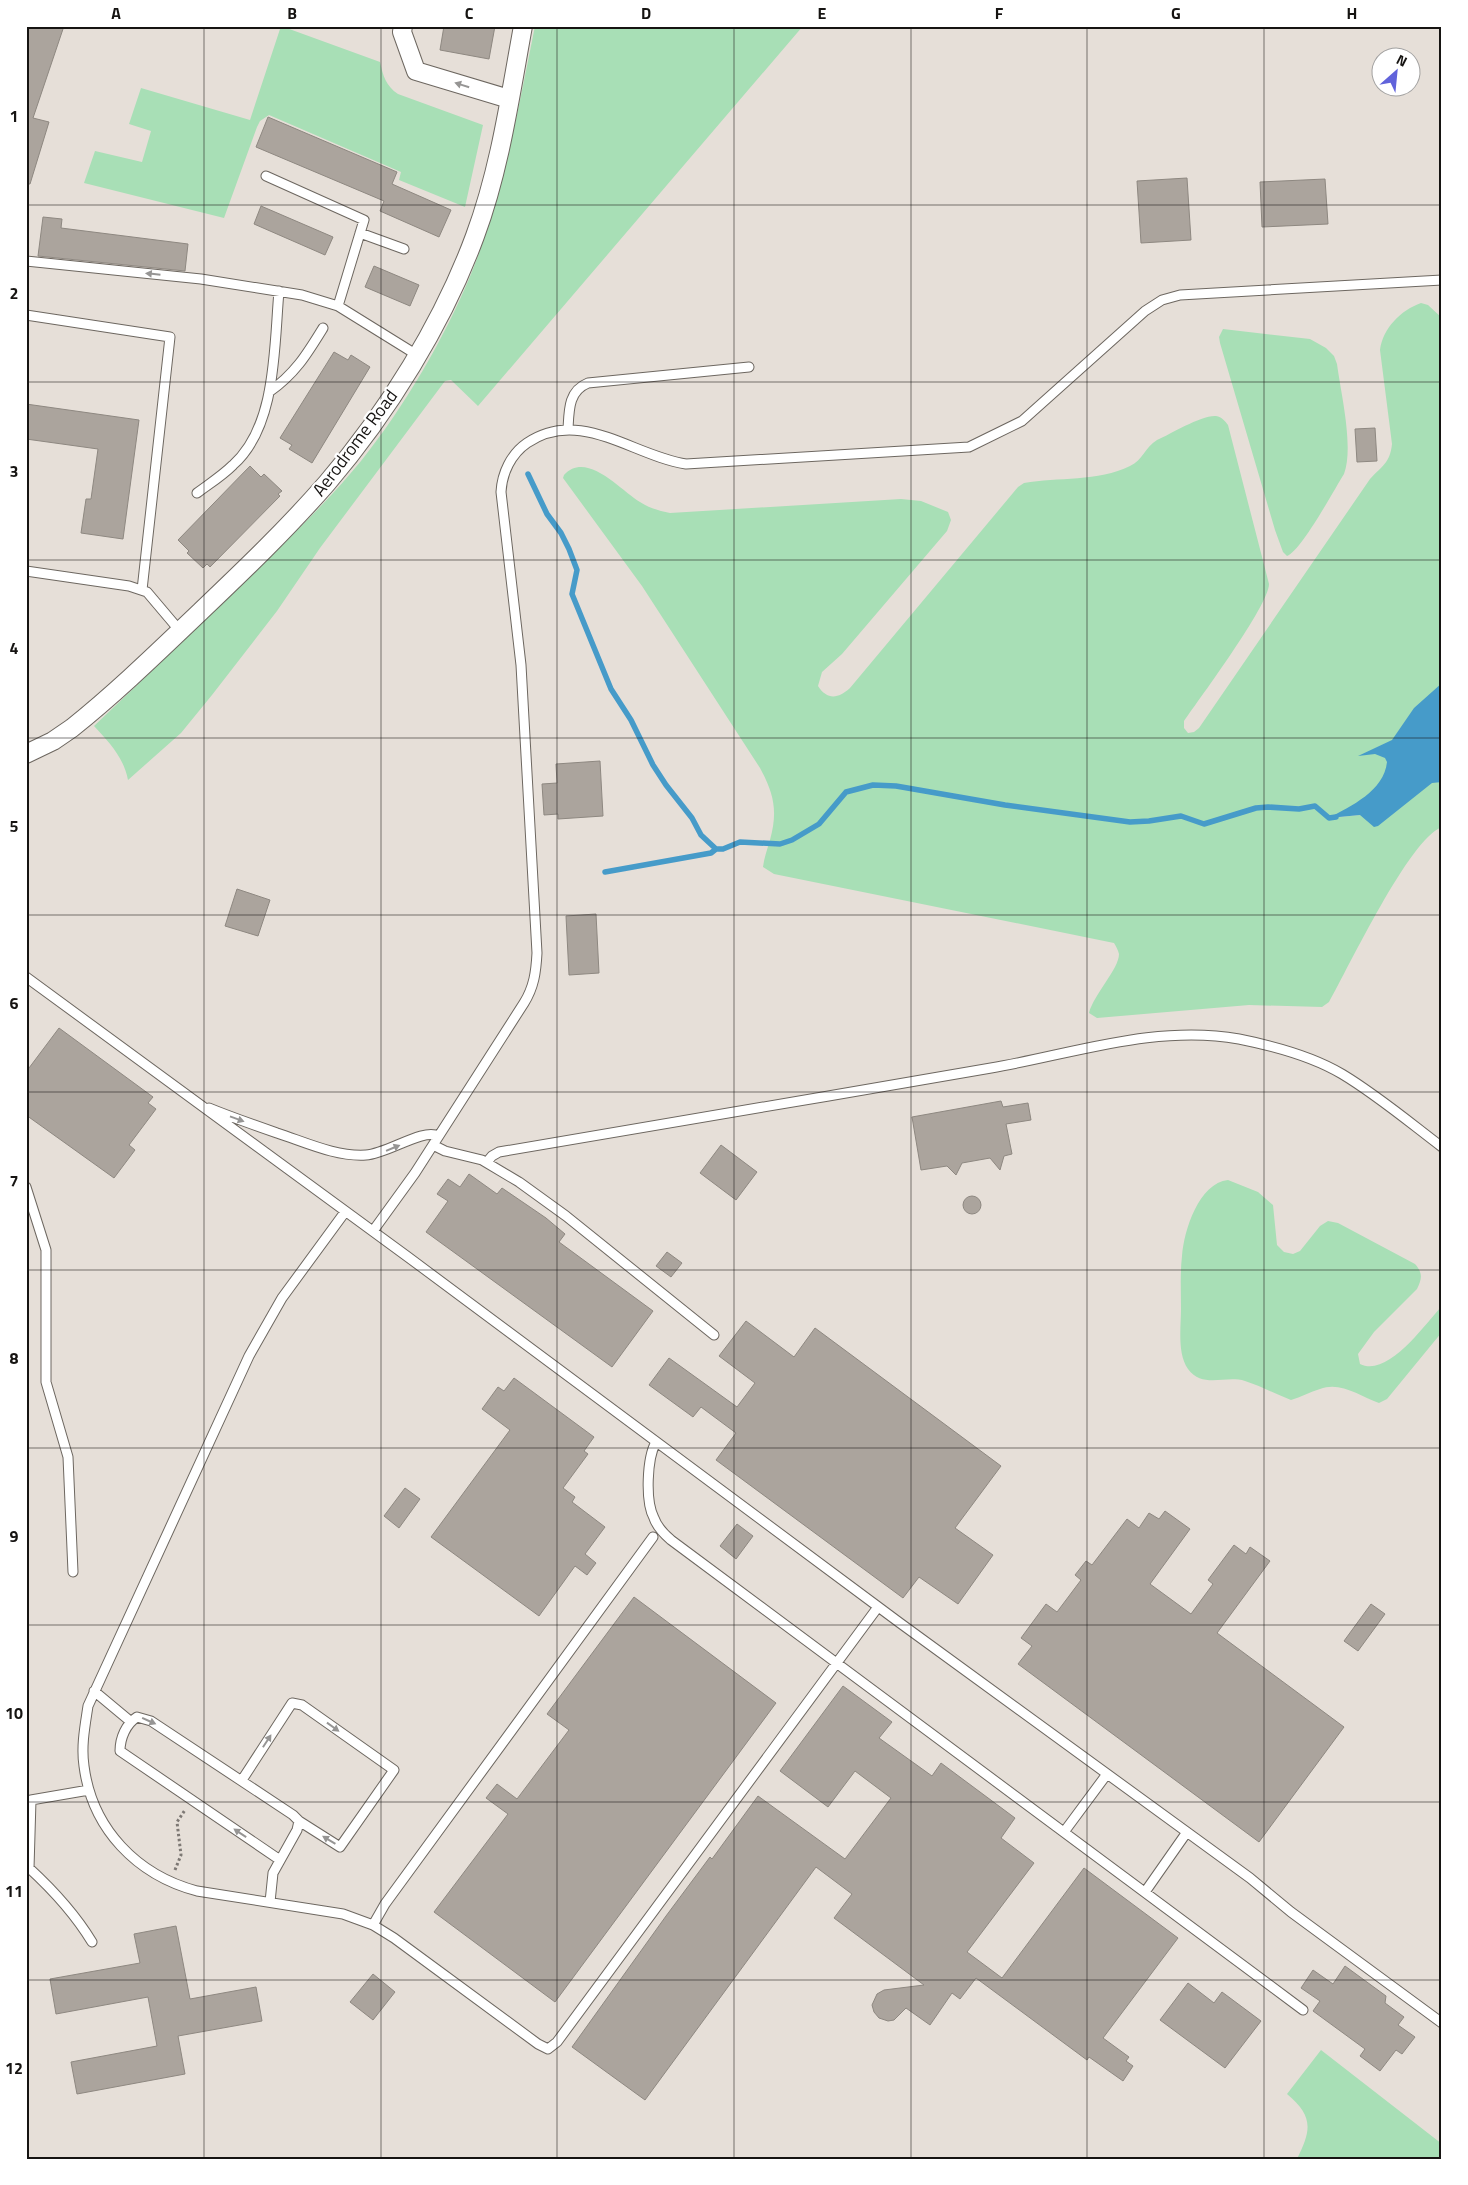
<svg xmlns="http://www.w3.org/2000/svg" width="1468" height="2185" viewBox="0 0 1468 2185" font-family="'Titillium Web',sans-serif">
<rect width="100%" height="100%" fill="#e6dfd8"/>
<path fill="#a8dfb6" d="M 281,26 L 380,62 C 383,76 386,86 398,94 L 483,125 L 465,207 L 399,180 L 401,172 L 269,115 L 260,121 L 257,127 L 224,218 L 84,183 L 95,151 L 142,162 L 151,131 L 129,124 L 141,88 L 250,120 Z
M 535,26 L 803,26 L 478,406 L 451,380 L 445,381 L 320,548 L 277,611 L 212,695 L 181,733 L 128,780 C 124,758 109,742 94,726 C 144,679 193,631 242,584 C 283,544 325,505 361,461 C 405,406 444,339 471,274 C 503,194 518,110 535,26 Z
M 1421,303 L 1428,305 L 1442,318 L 1442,752 L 1385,796 L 1330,818 L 1360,815 L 1442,763 L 1442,827 C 1409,839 1349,967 1329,1002 L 1322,1007 L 1249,1005 L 1097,1018 L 1089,1013 C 1094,994 1119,969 1119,954 C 1118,950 1116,946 1114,943 L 774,874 L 763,867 C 764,858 767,850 770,840 C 778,811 774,794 760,768 L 642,586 L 563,478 L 564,475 C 587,450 621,491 640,502 C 649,508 660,511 670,513 L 901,499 L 921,501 L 948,512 L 951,520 L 947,531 L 842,654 L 822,672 L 818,686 C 827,700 838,699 850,688 L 1018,487 L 1024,483 C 1058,477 1098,482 1130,466 C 1143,460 1145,447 1157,440 C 1171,434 1201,415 1216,416 C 1222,417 1225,421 1228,425 L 1269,584 C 1269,605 1200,698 1184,721 L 1184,728 L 1188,733 L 1194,732 L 1199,728 L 1370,479 C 1382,466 1390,463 1392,444 L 1380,350 C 1383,328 1401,310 1421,303 Z
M 1223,329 L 1310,339 L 1326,348 L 1334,356 L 1337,364 C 1341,394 1354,447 1344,474 C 1334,490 1301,551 1287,556 L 1283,552 L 1275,530 L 1220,343 L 1219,337 Z
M 1228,1180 L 1258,1192 L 1273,1205 L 1277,1245 L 1284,1252 L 1293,1254 L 1300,1251 L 1320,1226 L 1328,1221 L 1338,1223 L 1415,1264 C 1423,1273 1422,1279 1417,1289 L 1374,1332 L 1358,1354 L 1360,1364 C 1388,1378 1425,1324 1442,1306 L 1442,1332 L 1387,1399 L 1379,1403 C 1360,1396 1340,1381 1320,1389 C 1310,1392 1301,1397 1291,1400 C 1275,1394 1261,1386 1245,1381 C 1225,1375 1203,1389 1188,1369 C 1177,1353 1181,1327 1181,1309 C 1181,1291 1180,1273 1182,1256 C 1184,1230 1199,1183 1228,1180 Z
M 1321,2050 L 1442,2144 L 1442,2159 L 1297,2159 C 1312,2129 1313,2116 1287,2094 Z"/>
<path fill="#469bc9" d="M 1442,683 L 1442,782 L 1432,783 L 1378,826 L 1374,827 L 1360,815 L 1329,818 C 1351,806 1384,791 1387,762 L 1385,758 L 1375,754 L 1358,756 L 1392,740 L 1414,708 Z"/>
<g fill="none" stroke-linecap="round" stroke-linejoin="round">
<path stroke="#469bc9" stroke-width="5.5" d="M 528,474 L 547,514 L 561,533 L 569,549 L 577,570 L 572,594 L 611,689 L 631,720 L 653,765 L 666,785 L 692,818 L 701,835 L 716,849
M 605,872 L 711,853 L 716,849 L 723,849 L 740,842 L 780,844 L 792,840 L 819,824 L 846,792 L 873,785 L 896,786 L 1005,805 L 1130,822 L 1149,821 L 1181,816 L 1204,824 L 1256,808 L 1268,807 L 1299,809 L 1315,806 L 1329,818 L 1336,817"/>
</g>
<path fill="#aba49d" stroke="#8e8881" d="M 26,26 L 64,26 L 33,118 L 49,122 L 30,184 L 26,184 Z
M 444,26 L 495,26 L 489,59 L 440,50 Z
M 268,117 L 397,172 L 392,184 L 451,210 L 439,237 L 380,211 L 384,201 L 256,147 Z
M 1187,178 L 1191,240 L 1141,243 L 1137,181 Z
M 1325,179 L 1328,224 L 1262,227 L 1260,182 Z
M 261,206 L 333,237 L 325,255 L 254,224 Z
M 43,217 L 62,219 L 61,228 L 188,244 L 185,271 L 38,256 Z
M 374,266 L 419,285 L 410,306 L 365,287 Z
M 334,352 L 348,360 L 351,355 L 370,367 L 312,463 L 289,449 L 292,445 L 280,438 Z
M 26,404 L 139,420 L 123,539 L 81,533 L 86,499 L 91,499 L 98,449 L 26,439 Z
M 1375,428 L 1377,461 L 1357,462 L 1355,429 Z
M 250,466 L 261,477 L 264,474 L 282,491 L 278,494 L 280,496 L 210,567 L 207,564 L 203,568 L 187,553 L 189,551 L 178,540 Z
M 600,761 L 603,816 L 558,819 L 558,814 L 544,815 L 542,784 L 557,783 L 556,764 Z
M 237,889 L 270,900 L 258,936 L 225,926 Z
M 596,914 L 599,973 L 569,975 L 566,916 Z
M 59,1028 L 153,1097 L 148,1103 L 156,1109 L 129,1145 L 135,1150 L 114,1178 L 26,1115 L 26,1072 Z
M 1001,1101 L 1003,1107 L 1028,1103 L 1031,1120 L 1006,1124 L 1012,1154 L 1004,1156 L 1000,1170 L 990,1158 L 962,1163 L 956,1175 L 947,1166 L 921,1170 L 912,1117 Z
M 721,1145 L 757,1172 L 736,1200 L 700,1173 Z
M 469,1174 L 497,1194 L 502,1188 L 546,1218 L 565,1234 L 559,1242 L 653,1311 L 612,1367 L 426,1232 L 448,1201 L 437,1194 L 448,1179 L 460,1187 Z
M963 1205a9 9 0 1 1 18 0a9 9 0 1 1-18 0Z
M 667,1252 L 682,1263 L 671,1277 L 656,1266 Z
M 746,1321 L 794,1357 L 815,1328 L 1001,1466 L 955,1528 L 993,1555 L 958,1604 L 919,1577 L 903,1598 L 716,1460 L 736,1433 L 701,1407 L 693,1417 L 649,1385 L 669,1358 L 737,1407 L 755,1383 L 719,1356 Z
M 514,1378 L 594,1437 L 584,1451 L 588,1454 L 563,1488 L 575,1497 L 572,1502 L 605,1527 L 585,1554 L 596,1563 L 587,1575 L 575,1566 L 539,1616 L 431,1537 L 510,1430 L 482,1409 L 498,1387 L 504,1391 Z
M 405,1488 L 420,1499 L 399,1528 L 384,1516 Z
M 1165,1511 L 1190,1529 L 1150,1584 L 1191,1614 L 1213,1584 L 1208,1580 L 1234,1545 L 1246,1554 L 1250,1547 L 1270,1561 L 1217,1633 L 1344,1727 L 1259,1842 L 1018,1664 L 1032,1646 L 1021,1638 L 1046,1604 L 1057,1612 L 1081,1580 L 1075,1575 L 1086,1561 L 1092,1565 L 1127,1519 L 1139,1528 L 1149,1513 L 1159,1519 Z
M 737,1524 L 753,1536 L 736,1559 L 720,1546 Z
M 634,1597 L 776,1703 L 555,2002 L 434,1912 L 508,1814 L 486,1798 L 497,1784 L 517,1799 L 569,1730 L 547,1714 Z
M 1371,1604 L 1385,1614 L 1358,1651 L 1344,1641 Z
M 843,1686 L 892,1722 L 879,1738 L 932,1776 L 941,1763 L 1015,1818 L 1001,1838 L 1034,1863 L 967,1952 L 1002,1978 L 1084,1868 L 1178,1938 L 1103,2038 L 1129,2057 L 1126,2061 L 1133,2066 L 1123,2081 L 1089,2057 L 1087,2060 L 976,1978 L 960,1999 L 952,1993 L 930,2025 L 906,2008 L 894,2020 L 888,2021 L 879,2018 L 874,2012 L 872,2005 L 877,1994 L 884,1990 L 924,1985 L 834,1918 L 852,1894 L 816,1867 L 645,2100 L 572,2047 L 666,1916 L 710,1857 L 712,1859 L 758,1796 L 845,1859 L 891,1798 L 855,1771 L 828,1807 L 780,1771 Z
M 176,1926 L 190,1999 L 256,1987 L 262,2021 L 178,2036 L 185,2074 L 77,2094 L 71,2062 L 157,2046 L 148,1997 L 56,2014 L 50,1979 L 140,1963 L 134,1934 Z
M 1345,1966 L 1386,1996 L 1385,2003 L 1404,2017 L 1398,2025 L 1415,2037 L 1402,2054 L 1396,2050 L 1380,2071 L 1360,2056 L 1365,2049 L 1313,2011 L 1320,2001 L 1301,1988 L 1313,1970 L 1333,1984 Z
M 373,1974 L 395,1992 L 373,2020 L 350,2002 Z
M 1188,1983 L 1214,2003 L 1222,1992 L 1261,2021 L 1225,2068 L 1160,2020 Z"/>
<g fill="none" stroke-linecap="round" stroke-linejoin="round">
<defs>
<path id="lane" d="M 266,176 L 364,220 L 338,306
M 360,233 L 404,249
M 26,261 L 201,279 L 302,295 L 338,306 L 417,355
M 26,315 L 170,337 L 142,590
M 269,392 C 295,374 307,354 323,328
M 568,430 C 569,411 568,391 588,383 L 749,367
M 197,493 C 209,484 222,476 233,465 C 277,426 274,346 279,291
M 26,571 L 129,586 L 147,592 L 180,631
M 26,977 L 408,1257 L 900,1623 L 1250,1878 L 1291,1912 L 1442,2023
M 209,1108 C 231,1117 254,1125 277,1133 C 305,1142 336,1157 366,1155 C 387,1154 423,1128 438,1136
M 433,1145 L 445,1151 L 482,1160 L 519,1182 L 566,1216 L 714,1335
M 487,1162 L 492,1156 L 499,1152 C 663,1125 827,1096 991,1068 C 1073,1054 1156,1024 1239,1039 C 1274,1046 1312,1056 1342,1074 C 1377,1095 1409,1122 1442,1147
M 26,1187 L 46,1250 L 46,1382 L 68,1457 L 73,1572
M 345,1212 L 282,1298 L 249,1356 L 88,1706 C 85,1726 81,1746 84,1766 C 92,1829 137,1875 197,1891 L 343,1914 L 373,1925 L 394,1938 L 538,2044 L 548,2049 L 557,2042 L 878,1607
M 373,1231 L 415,1173 L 524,1003 C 534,987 536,972 537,953 L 521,665 L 501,492 C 502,473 511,454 527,443 C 580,407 633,456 686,464 L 969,447 L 1022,421 L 1145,311 L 1162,300 L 1180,295 L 1442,280
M 656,1442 C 647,1458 645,1501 654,1518 C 657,1527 664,1534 671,1540 L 1303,2010
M 94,1691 L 130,1721
M 242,1780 L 292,1703 L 302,1705 L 394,1770 L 340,1847 L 299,1821 L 293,1815 L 151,1721 L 137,1717 C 126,1724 120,1738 120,1751 L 280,1860
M 89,1790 L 31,1800 L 29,1868 C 53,1890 75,1914 92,1942
M 1064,1832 L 1107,1774
M 1145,1892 L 1187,1832
M 270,1902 L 273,1873 L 297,1830 L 299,1821
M 373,1925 L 385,1904 L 653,1537"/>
<path id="street" d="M 403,26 L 402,32 L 416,71 L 509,99
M 26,754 L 53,741 L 72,728 C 117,692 158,652 200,612 C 244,570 287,529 327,483 C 387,413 443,323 475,236 C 500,169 510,97 523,26"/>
</defs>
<use href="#lane" stroke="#6d6760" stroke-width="11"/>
<use href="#street" stroke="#6d6760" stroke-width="20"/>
<path stroke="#7d7874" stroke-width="3" stroke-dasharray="2.5 2.5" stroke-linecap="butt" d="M 175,1870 L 181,1855 L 177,1822 L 185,1810"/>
<use href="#lane" stroke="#fff" stroke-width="9"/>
<use href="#street" stroke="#fff" stroke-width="18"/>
</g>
<defs><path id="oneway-solid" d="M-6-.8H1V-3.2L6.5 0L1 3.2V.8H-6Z" transform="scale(1.25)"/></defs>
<g fill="#969594">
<use href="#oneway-solid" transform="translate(462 85) rotate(-163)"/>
<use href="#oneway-solid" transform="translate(153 274) rotate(-174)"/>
<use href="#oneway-solid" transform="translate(237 1119) rotate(20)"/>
<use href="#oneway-solid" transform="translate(393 1148) rotate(-22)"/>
<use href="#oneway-solid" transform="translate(149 1721) rotate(24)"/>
<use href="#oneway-solid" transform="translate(333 1727) rotate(36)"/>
<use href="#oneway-solid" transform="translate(267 1741) rotate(-57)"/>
<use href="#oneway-solid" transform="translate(240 1833) rotate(-146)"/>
<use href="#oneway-solid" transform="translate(329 1840) rotate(-149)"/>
</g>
<path fill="none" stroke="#161412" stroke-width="1" stroke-opacity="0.55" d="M 204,26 L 204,2159M 381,26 L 381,2159M 557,26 L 557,2159M 734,26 L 734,2159M 911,26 L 911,2159M 1087,26 L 1087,2159M 1264,26 L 1264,2159M 26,205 L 1442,205M 26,382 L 1442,382M 26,560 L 1442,560M 26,738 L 1442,738M 26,915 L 1442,915M 26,1092 L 1442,1092M 26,1270 L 1442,1270M 26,1448 L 1442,1448M 26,1625 L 1442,1625M 26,1802 L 1442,1802M 26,1980 L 1442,1980"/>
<g text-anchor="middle" stroke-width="4.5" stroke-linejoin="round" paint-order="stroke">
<g font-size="18" fill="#161412" stroke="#fff">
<text transform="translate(355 443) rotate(-53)" y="6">Aerodrome Road</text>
</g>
</g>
<rect width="1468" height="2185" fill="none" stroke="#ffffff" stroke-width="55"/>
<g transform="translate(1396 72) rotate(27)"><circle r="24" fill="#ffffff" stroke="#a2a1a0"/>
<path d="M0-4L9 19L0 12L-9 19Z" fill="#6163db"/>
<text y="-8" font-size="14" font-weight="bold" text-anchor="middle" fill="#161412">N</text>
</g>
<rect x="28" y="28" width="1412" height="2130" fill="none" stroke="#161412" stroke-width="2"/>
<g font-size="16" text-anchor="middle" font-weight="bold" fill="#161412">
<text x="116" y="19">A</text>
<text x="292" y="19">B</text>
<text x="469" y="19">C</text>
<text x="646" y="19">D</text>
<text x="822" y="19">E</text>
<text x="999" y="19">F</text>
<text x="1176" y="19">G</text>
<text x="1352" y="19">H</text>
<text x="14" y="122">1</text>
<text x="14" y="299">2</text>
<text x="14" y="477">3</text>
<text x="14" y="654">4</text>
<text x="14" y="832">5</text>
<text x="14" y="1009">6</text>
<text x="14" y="1187">7</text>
<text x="14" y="1364">8</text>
<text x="14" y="1542">9</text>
<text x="14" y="1719">10</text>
<text x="14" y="1897">11</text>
<text x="14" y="2074">12</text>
</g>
</svg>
